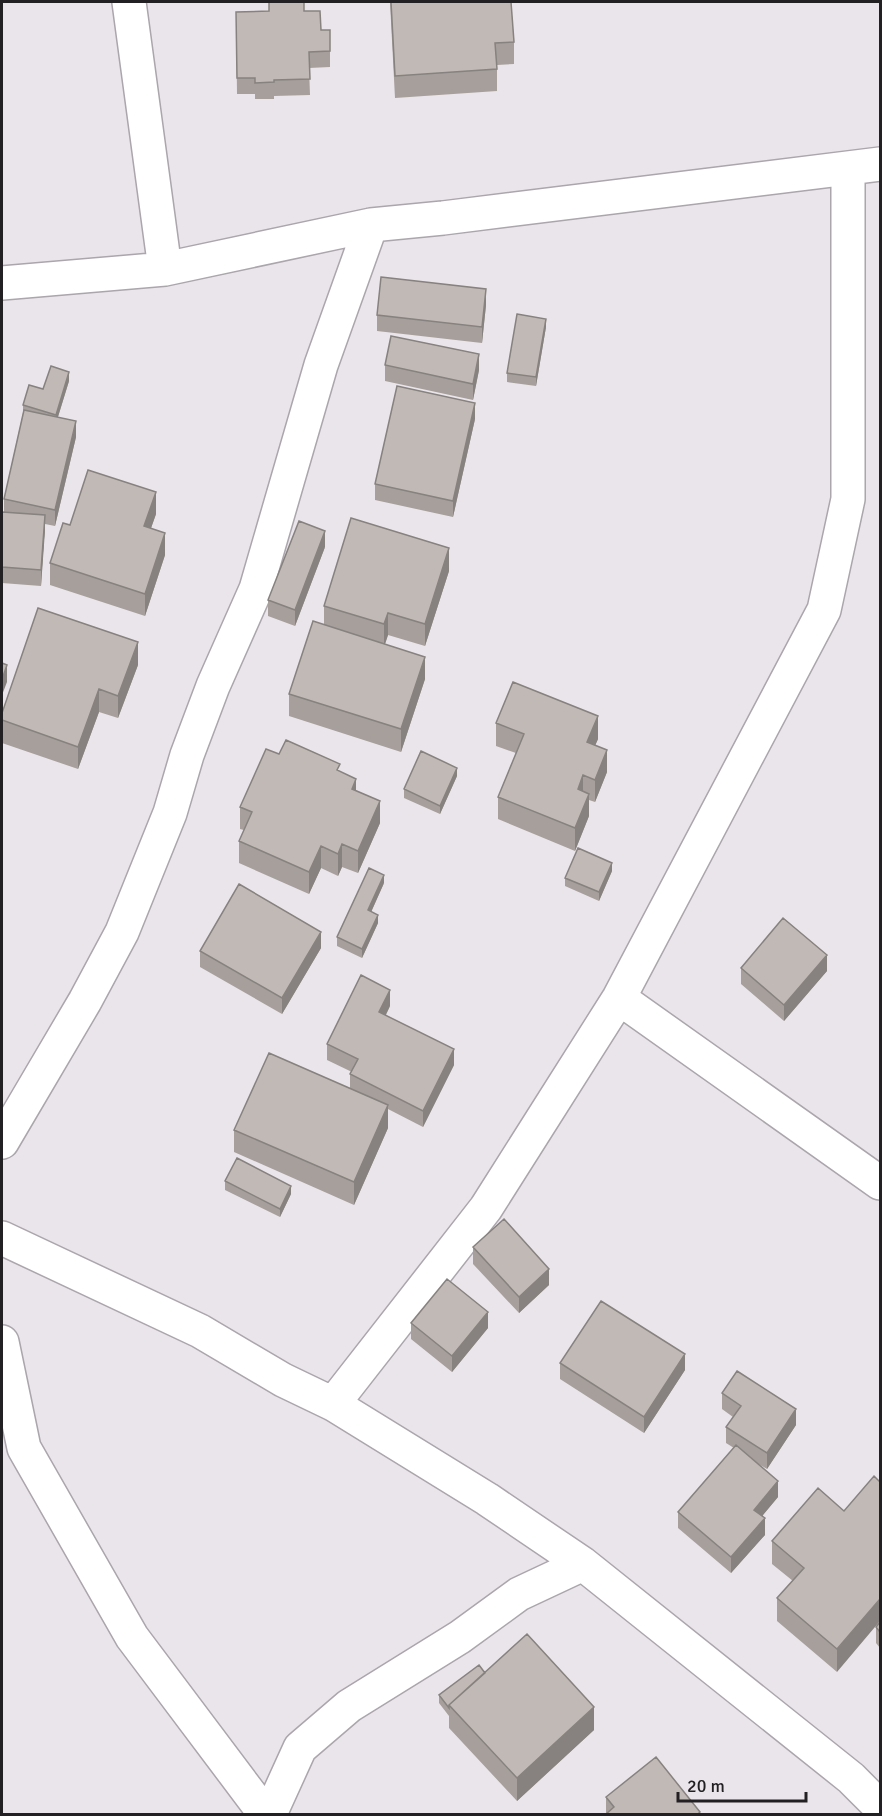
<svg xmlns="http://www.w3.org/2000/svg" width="882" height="1816" viewBox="0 0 882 1816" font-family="Signika,sans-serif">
<rect width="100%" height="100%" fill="#eae5eb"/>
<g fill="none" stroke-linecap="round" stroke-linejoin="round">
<defs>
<path id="minor" d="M 129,2 L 165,269
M 2,283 L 165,269 L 371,225 L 443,218 L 880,164
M 619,998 L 880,1183
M 2,1142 L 85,1001 L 122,932 L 170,813 L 187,755 L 213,686 L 256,589 L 321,365 L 371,225
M 2,1238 L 200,1331 L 283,1380 L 333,1404 L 487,1499 L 583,1564 L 851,1778 L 880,1807
M 2,1342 L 24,1448 L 132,1637 L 265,1814
M 333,1404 L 486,1208 L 619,998 L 824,610 L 848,499 L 848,169
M 270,1814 L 300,1748 L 349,1706 L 460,1637 L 519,1594 L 583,1564"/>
</defs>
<use href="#minor" stroke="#aba5ac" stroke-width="36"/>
<use href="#minor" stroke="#fff" stroke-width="33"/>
</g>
<path fill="#a69f9c" d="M 390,2 L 511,2 L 514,42 L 514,64 L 497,65 L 497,91 L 395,98 Z
M 304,11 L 321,30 L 330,30 L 330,67 L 309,68 L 310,95 L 274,96 L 274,99 L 255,99 L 255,94 L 237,94 L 236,12 Z
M 486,305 L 482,343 L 377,331 L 377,315 Z
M 546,327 L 536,386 L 507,382 L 507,373 Z
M 385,365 L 479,370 L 473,400 L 385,381 Z
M 69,381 L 58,417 L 76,437 L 55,526 L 45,524 L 41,586 L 2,583 L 2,512 L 4,512 L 4,499 L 23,413 L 23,405 L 43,389 Z
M 475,419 L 453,517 L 375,500 L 375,484 Z
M 156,514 L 151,528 L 165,555 L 145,616 L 50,585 L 50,563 L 70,525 Z
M 325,547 L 295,626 L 268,616 L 268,600 Z
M 449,571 L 425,646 L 388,635 L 385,644 L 425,679 L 401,752 L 289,716 L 289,694 L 324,624 L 324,606 Z
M 138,665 L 118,718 L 99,712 L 78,769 L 2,743 L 2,713 Z
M 496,723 L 598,739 L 595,745 L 607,772 L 595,802 L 589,800 L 589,816 L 575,851 L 498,819 L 498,797 L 516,753 L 496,746 Z
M 279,754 L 340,772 L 356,791 L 380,823 L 358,873 L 342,867 L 338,876 L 321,868 L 309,894 L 239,863 L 239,841 L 244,830 L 240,829 L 240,807 Z
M 457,776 L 440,814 L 404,798 L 404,789 Z
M 612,871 L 599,901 L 565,886 L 565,878 Z
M 384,883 L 371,912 L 378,923 L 362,958 L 337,946 L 337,937 Z
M 321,948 L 282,1014 L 200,967 L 200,951 Z
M 741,968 L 827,971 L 784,1021 L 741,984 Z
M 390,1006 L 386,1015 L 454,1065 L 423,1127 L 388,1109 L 388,1128 L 354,1205 L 234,1152 L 234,1130 L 350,1089 L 350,1074 L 352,1072 L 327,1060 L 327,1044 Z
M 225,1181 L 291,1194 L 280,1217 L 225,1190 Z
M 473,1247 L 549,1285 L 519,1313 L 473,1264 Z
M 411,1323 L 488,1328 L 452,1372 L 411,1339 Z
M 560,1363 L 685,1370 L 644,1433 L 560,1379 Z
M 722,1393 L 796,1425 L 767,1469 L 755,1462 L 778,1497 L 762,1516 L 765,1535 L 731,1573 L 678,1528 L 678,1512 L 734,1448 L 726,1443 L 726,1427 L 733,1417 L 722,1409 Z
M 844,1511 L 837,1672 L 777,1621 L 777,1598 L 793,1581 L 772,1564 L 772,1541 Z
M 880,1622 L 880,1648 L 876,1643 L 876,1627 Z
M 485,1673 L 594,1730 L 517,1801 L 449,1728 L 449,1716 L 439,1703 L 439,1695 Z
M 606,1797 L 700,1815 L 606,1813 Z"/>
<path fill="#87827f" d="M 486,289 L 486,305 L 482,343 L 482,327 Z
M 546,319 L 546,327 L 536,386 L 536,377 Z
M 479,354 L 479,370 L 473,400 L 473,384 Z
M 69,372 L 69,381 L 56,423 L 56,415 Z
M 475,403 L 475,419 L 453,517 L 453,501 Z
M 76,421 L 76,437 L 55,526 L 55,510 Z
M 156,492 L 156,514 L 144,548 L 144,526 Z
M 45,515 L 45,531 L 41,586 L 41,570 Z
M 325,531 L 325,547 L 295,626 L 295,610 Z
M 165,533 L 165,555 L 145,616 L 145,594 Z
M 449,548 L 449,571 L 425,646 L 425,624 Z
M 388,613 L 388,635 L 384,647 L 384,624 Z
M 138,642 L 138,665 L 118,718 L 118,696 Z
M 425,657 L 425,679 L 401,752 L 401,729 Z
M 7,665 L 7,682 L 2,695 L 2,679 Z
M 99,689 L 99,712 L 78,769 L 78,747 Z
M 598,716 L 598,739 L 587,765 L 587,742 Z
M 607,750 L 607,772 L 595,802 L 595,780 Z
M 457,768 L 457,776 L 440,814 L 440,806 Z
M 583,775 L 583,798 L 578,789 Z
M 356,779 L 356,801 L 352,789 Z
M 589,794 L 589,816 L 575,851 L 575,828 Z
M 380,801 L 380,823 L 358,873 L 358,851 Z
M 342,844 L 342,867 L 338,876 L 338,854 Z
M 321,846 L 321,868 L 309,894 L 309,872 Z
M 612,863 L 612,871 L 599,901 L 599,892 Z
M 384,875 L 384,883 L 368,919 L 368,910 Z
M 378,915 L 378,923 L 362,958 L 362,949 Z
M 321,932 L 321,948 L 282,1014 L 282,998 Z
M 827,955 L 827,971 L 784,1021 L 784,1005 Z
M 390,990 L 390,1006 L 379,1028 L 379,1012 Z
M 454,1049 L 454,1065 L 423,1127 L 423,1111 Z
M 388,1105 L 388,1128 L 354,1205 L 354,1182 Z
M 291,1186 L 291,1194 L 280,1217 L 280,1209 Z
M 549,1269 L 549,1285 L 519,1313 L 519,1297 Z
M 488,1312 L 488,1328 L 452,1372 L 452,1356 Z
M 685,1354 L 685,1370 L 644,1433 L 644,1417 Z
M 796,1409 L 796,1425 L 767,1469 L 767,1453 Z
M 778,1481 L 778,1497 L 754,1526 L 754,1510 Z
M 765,1518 L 765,1535 L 731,1573 L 731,1557 Z
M 880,1599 L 880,1621 L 837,1672 L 837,1649 Z
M 594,1707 L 594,1730 L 517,1801 L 517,1778 Z"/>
<path fill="#c1b9b5" stroke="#87827f" stroke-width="1.5" d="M 269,2 L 304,2 L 304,11 L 320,11 L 321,30 L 330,30 L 330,51 L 309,52 L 310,79 L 274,80 L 274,82 L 255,83 L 255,78 L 237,78 L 236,12 L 269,11 Z
M 391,2 L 511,2 L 514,42 L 495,43 L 497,69 L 395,76 Z
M 381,277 L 486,289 L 482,327 L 377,315 Z
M 517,314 L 546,319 L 536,377 L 507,373 Z
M 391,336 L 479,354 L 473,384 L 385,365 Z
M 51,366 L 69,372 L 56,415 L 23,405 L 29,385 L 43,389 Z
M 397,386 L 475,403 L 453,501 L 375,484 Z
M 24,410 L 76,421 L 55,510 L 4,499 Z
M 88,470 L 156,492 L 144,526 L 165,533 L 145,594 L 50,563 L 63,523 L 70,525 Z
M 2,512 L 45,515 L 41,570 L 2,567 Z
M 351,518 L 449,548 L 425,624 L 388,613 L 384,624 L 324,606 Z
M 299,521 L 325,531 L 295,610 L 268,600 Z
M 38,608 L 138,642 L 118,696 L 99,689 L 78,747 L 2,720 L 2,713 Z
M 313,621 L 425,657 L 401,729 L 289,694 Z
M 2,663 L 7,665 L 2,679 Z
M 513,682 L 598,716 L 587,742 L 607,750 L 595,780 L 583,775 L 578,789 L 589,794 L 575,828 L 498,797 L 524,734 L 496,723 Z
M 286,740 L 340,764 L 337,770 L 356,779 L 352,789 L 380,801 L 358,851 L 342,844 L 338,854 L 321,846 L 309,872 L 239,841 L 252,812 L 240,807 L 266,749 L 279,754 Z
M 421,751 L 457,768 L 440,806 L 404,789 Z
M 578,848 L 612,863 L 599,892 L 565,878 Z
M 369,868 L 384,875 L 368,910 L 378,915 L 362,949 L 337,937 Z
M 239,884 L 321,932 L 282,998 L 200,951 Z
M 783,918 L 827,955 L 784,1005 L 741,968 Z
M 361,975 L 390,990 L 379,1012 L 454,1049 L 423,1111 L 350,1074 L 358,1059 L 327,1044 Z
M 269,1053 L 388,1105 L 354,1182 L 234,1130 Z
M 237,1158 L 291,1186 L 280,1209 L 225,1181 Z
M 504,1219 L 549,1269 L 519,1297 L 473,1247 Z
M 447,1279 L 488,1312 L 452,1356 L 411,1323 Z
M 601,1301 L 685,1354 L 644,1417 L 560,1363 Z
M 737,1371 L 796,1409 L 767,1453 L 726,1427 L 741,1406 L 722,1393 Z
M 736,1445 L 778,1481 L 754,1510 L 765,1518 L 731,1557 L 678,1512 Z
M 874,1476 L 880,1482 L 880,1599 L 837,1649 L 777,1598 L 804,1568 L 772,1541 L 818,1488 L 844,1511 Z
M 880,1622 L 880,1632 L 876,1627 Z
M 527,1634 L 594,1707 L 517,1778 L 449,1705 Z
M 479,1665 L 485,1673 L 449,1705 L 449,1708 L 439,1695 Z
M 656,1757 L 700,1812 L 697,1815 L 605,1815 L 614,1807 L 606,1797 Z"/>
<rect width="882" height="1816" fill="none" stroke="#222022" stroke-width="6"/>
<path d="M678 1792v9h128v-9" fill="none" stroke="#222022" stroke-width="3"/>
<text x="687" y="1792" font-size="18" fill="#222022" stroke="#eae5eb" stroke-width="4.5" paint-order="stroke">20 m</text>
</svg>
